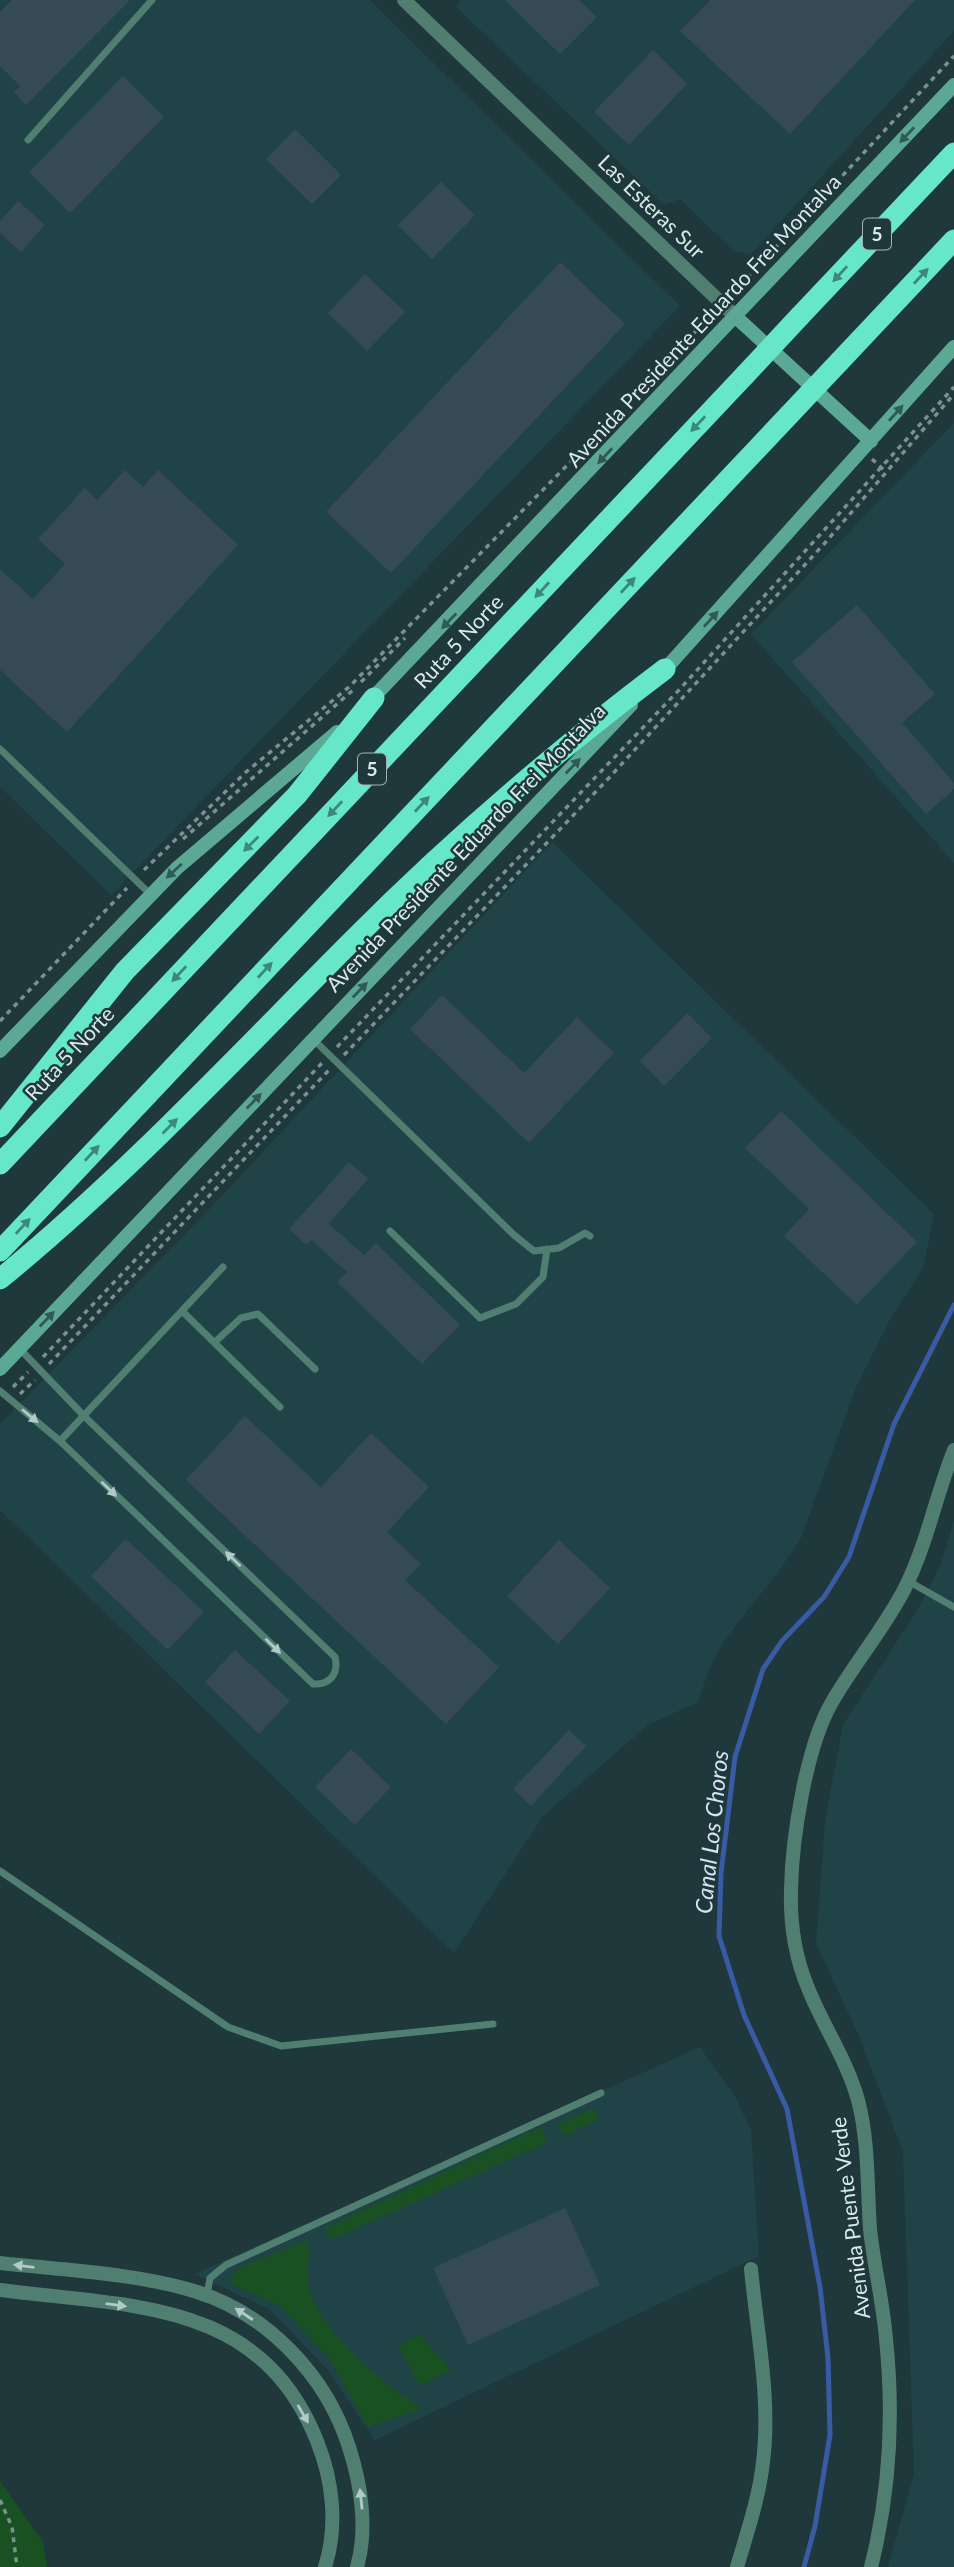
<svg xmlns="http://www.w3.org/2000/svg" width="954" height="2567" viewBox="0 0 954 2567" font-family="Lato,sans-serif">
<rect width="100%" height="100%" fill="#1e383b"/>
<path fill="#204347" d="M 0,0 L 370,0 L 680,306 L 111,895 L 0,787 Z
M 461,0 L 954,0 L 954,31 L 751,254 L 735,252 L 680,199 L 664,205 L 455,6 Z
M 954,423 L 954,863 L 751,634 Z
M 552,842 L 934,1214 L 924,1266 L 887,1325 L 856,1387 L 801,1538 L 781,1568 L 726,1638 L 709,1669 L 698,1702 L 648,1725 L 543,1816 L 454,1953 L 0,1510 L 0,1424 L 217,1201 Z
M 954,1520 L 954,2567 L 888,2567 L 914,2473 L 903,2152 L 859,2036 L 816,1943 L 825,1820 L 843,1725 L 921,1604 L 940,1566 Z
M 700,2047 L 734,2095 L 751,2130 L 759,2256 L 375,2440 L 327,2369 L 269,2309 L 194,2274 Z"/>
<path fill="#195122" d="M 594,2108 L 599,2119 L 564,2136 L 557,2124 Z
M 540,2127 L 548,2142 L 331,2240 L 325,2228 Z
M 306,2241 C 314,2256 305,2263 307,2278 C 311,2324 384,2387 423,2408 L 368,2427 L 329,2358 L 279,2305 L 229,2283 L 239,2267 Z
M 420,2334 L 451,2370 L 420,2386 L 398,2346 Z
M 0,2481 L 43,2542 L 47,2567 L 0,2567 Z"/>
<g fill="none" stroke-linecap="round" stroke-linejoin="round">
<path stroke="#385ba3" stroke-width="5" d="M 804,2567 L 815,2526 L 830,2435 L 828,2358 L 820,2287 L 787,2109 L 744,2015 L 719,1936 L 721,1873 L 735,1757 L 763,1669 L 782,1641 L 824,1597 L 849,1557 L 894,1424 L 954,1305"/>
</g>
<path fill="#364a56" d="M 12,0 L 130,0 L 26,105 L 14,92 L 20,86 L 0,66 L 0,12 Z
M 505,0 L 579,0 L 597,17 L 560,54 Z
M 710,0 L 915,0 L 790,134 L 680,31 Z
M 653,50 L 687,84 L 629,145 L 594,112 Z
M 123,76 L 164,117 L 70,213 L 29,172 Z
M 295,129 L 341,175 L 312,204 L 266,159 Z
M 441,182 L 475,215 L 432,259 L 398,225 Z
M 18,201 L 45,225 L 21,252 L 0,233 L 0,221 Z
M 560,262 L 625,324 L 391,573 L 326,512 Z
M 365,274 L 405,312 L 367,351 L 328,313 Z
M 125,470 L 143,487 L 158,470 L 238,545 L 67,732 L 0,670 L 0,569 L 33,599 L 65,564 L 38,539 L 85,488 L 97,500 Z
M 857,605 L 935,694 L 902,723 L 954,783 L 954,789 L 926,814 L 792,662 Z
M 442,995 L 524,1073 L 577,1017 L 614,1053 L 529,1143 L 410,1029 Z
M 687,1013 L 712,1038 L 664,1086 L 640,1061 Z
M 781,1111 L 917,1242 L 857,1305 L 784,1236 L 809,1209 L 745,1148 Z
M 349,1162 L 368,1179 L 329,1224 L 364,1255 L 376,1243 L 460,1325 L 422,1364 L 337,1282 L 347,1272 L 311,1240 L 306,1245 L 289,1229 Z
M 245,1416 L 321,1487 L 371,1433 L 429,1487 L 387,1532 L 421,1564 L 405,1580 L 499,1667 L 446,1724 L 186,1480 Z
M 126,1539 L 204,1612 L 168,1650 L 91,1576 Z
M 559,1540 L 610,1588 L 558,1644 L 507,1596 Z
M 235,1650 L 290,1701 L 259,1734 L 205,1682 Z
M 569,1730 L 586,1746 L 531,1806 L 513,1789 Z
M 351,1749 L 391,1787 L 355,1825 L 315,1787 Z
M 565,2208 L 600,2285 L 468,2345 L 433,2268 Z"/>
<g fill="none" stroke-linecap="round" stroke-linejoin="round">
<path stroke="#7b9092" stroke-width="3.5" stroke-dasharray="5 5" stroke-linecap="butt" d="M 747,278 L 954,56
M 687,340 L 711,316
M 872,459 L 886,472
M 361,682 L 405,638
M 183,839 L 353,690
M 144,870 L 246,772 L 349,687 L 590,442
M 0,1021 L 127,888
M 337,1047 L 679,690 L 954,387
M 344,1055 L 607,780 L 824,544 L 954,394
M 43,1357 L 322,1063
M 49,1364 L 329,1070
M 13,1387 L 28,1372
M 20,1394 L 35,1380
M 0,2500 L 12,2527 L 17,2567"/>
<path stroke="#507f72" stroke-width="7" d="M 28,140 L 152,0
M 0,749 L 150,894
M 313,1039 L 514,1235 L 534,1251 L 559,1248 L 585,1233 L 590,1236
M 390,1231 L 480,1318 L 516,1304 L 543,1277 L 547,1249
M 182,1311 L 280,1407
M 215,1342 L 241,1318 L 258,1314 L 315,1369
M 0,1391 L 60,1441 L 313,1684 C 330,1685 339,1674 335,1657 L 85,1417 L 19,1348
M 60,1441 L 223,1267
M 908,1581 L 954,1607
M 0,1871 L 228,2027 L 281,2046 L 493,2024
M 207,2295 L 210,2278 L 226,2265 L 601,2093"/>
<path stroke="#507f72" stroke-width="14" d="M 404,0 L 736,317
M 0,2263 C 62,2270 135,2273 194,2291 C 267,2313 326,2375 349,2447 C 361,2484 368,2529 357,2567
M 0,2290 C 129,2307 260,2298 317,2441 C 333,2481 338,2526 325,2567
M 737,2567 C 747,2533 759,2498 763,2462 C 771,2399 757,2332 751,2269
M 871,2567 C 890,2492 894,2416 886,2339 C 883,2302 874,2266 870,2229 C 867,2186 869,2142 858,2100 C 847,2060 823,2026 808,1988 C 795,1957 790,1923 791,1890 C 792,1838 806,1747 832,1702 C 855,1662 884,1629 905,1588 C 927,1544 936,1495 954,1450"/>
<path stroke="#5ba995" stroke-width="14" d="M 736,317 L 871,441
M 660,675 L 954,347
M 367,704 L 954,85
M 0,1051 L 177,868 L 337,732
M 0,1369 L 631,705"/>
<path stroke="#66e7c9" stroke-width="21" d="M 800,316 L 954,153
M 840,361 L 954,240
M 0,1127 L 125,971 L 297,795 L 374,698
M 0,1164 L 745,375
M 0,1251 L 789,415
M 0,1279 C 127,1175 238,1055 354,939 C 451,841 555,752 665,669"/>
<path stroke="#66e7c9" stroke-width="21" d="M 745,375 L 800,316
M 789,415 L 840,361"/>
</g>
<defs><path id="oneway-solid" d="M-6-.8H1V-3.2L6.5 0L1 3.2V.8H-6Z" transform="scale(1.75)"/></defs>
<g fill="#305a56">
<use href="#oneway-solid" transform="translate(907 135) rotate(133)"/>
<use href="#oneway-solid" transform="translate(896 413) rotate(-48)"/>
<use href="#oneway-solid" transform="translate(605 456) rotate(133)"/>
<use href="#oneway-solid" transform="translate(711 619) rotate(-48)"/>
<use href="#oneway-solid" transform="translate(449 621) rotate(134)"/>
<use href="#oneway-solid" transform="translate(573 766) rotate(-46)"/>
<use href="#oneway-solid" transform="translate(174 871) rotate(137)"/>
<use href="#oneway-solid" transform="translate(360 990) rotate(-46)"/>
<use href="#oneway-solid" transform="translate(254 1101) rotate(-46)"/>
<use href="#oneway-solid" transform="translate(47 1319) rotate(-46)"/>
</g>
<g fill="#3e877b">
<use href="#oneway-solid" transform="translate(840 274) rotate(133)"/>
<use href="#oneway-solid" transform="translate(921 276) rotate(-47)"/>
<use href="#oneway-solid" transform="translate(698 424) rotate(133)"/>
<use href="#oneway-solid" transform="translate(628 585) rotate(-47)"/>
<use href="#oneway-solid" transform="translate(542 590) rotate(133)"/>
<use href="#oneway-solid" transform="translate(422 804) rotate(-47)"/>
<use href="#oneway-solid" transform="translate(335 809) rotate(133)"/>
<use href="#oneway-solid" transform="translate(251 844) rotate(135)"/>
<use href="#oneway-solid" transform="translate(265 970) rotate(-47)"/>
<use href="#oneway-solid" transform="translate(179 974) rotate(133)"/>
<use href="#oneway-solid" transform="translate(170 1126) rotate(-45)"/>
<use href="#oneway-solid" transform="translate(92 1153) rotate(-47)"/>
<use href="#oneway-solid" transform="translate(23 1226) rotate(-47)"/>
</g>
<g fill="#b1c9c7">
<use href="#oneway-solid" transform="translate(30 1416) rotate(40)"/>
<use href="#oneway-solid" transform="translate(109 1489) rotate(44)"/>
<use href="#oneway-solid" transform="translate(233 1559) rotate(-136)"/>
<use href="#oneway-solid" transform="translate(273 1646) rotate(44)"/>
<use href="#oneway-solid" transform="translate(24 2266) rotate(-173)"/>
<use href="#oneway-solid" transform="translate(116 2305) rotate(7)"/>
<use href="#oneway-solid" transform="translate(244 2314) rotate(-147)"/>
<use href="#oneway-solid" transform="translate(303 2414) rotate(60)"/>
<use href="#oneway-solid" transform="translate(361 2499) rotate(-96)"/>
</g>
<g text-anchor="middle" stroke-width="5" stroke-linejoin="round" paint-order="stroke">
<g fill="#1e383b" stroke="#a2b4b6" stroke-width="2">
<rect x="863" y="218.5" width="28" height="31" rx="5"/>
<rect x="358" y="753.5" width="28" height="31" rx="5"/>
</g>
<g font-size="19" font-weight="bold" fill="#dae9eb">
<text x="877" y="241">5</text>
<text x="372" y="776">5</text>
</g>
<g font-size="21" fill="#dae9eb" stroke="#1e383b">
<text transform="translate(651 207) rotate(44)" y="7">Las Esteras Sur</text>
<text transform="translate(704 321) rotate(-47)" y="7">Avenida Presidente Eduardo Frei Montalva</text>
<text transform="translate(459 642) rotate(-47)" y="7">Ruta 5 Norte</text>
<text transform="translate(466 848) rotate(-46)" y="7">Avenida Presidente Eduardo Frei Montalva</text>
<text transform="translate(70 1054) rotate(-47)" y="7">Ruta 5 Norte</text>
<text transform="translate(851 2218) rotate(-97)" y="7">Avenida Puente Verde</text>
</g>
<g font-size="23" font-style="italic" fill="#d7e2f6" stroke="#1e383b">
<text transform="translate(712 1832) rotate(-84)" y="8">Canal Los Choros</text>
</g>
</g>
</svg>
